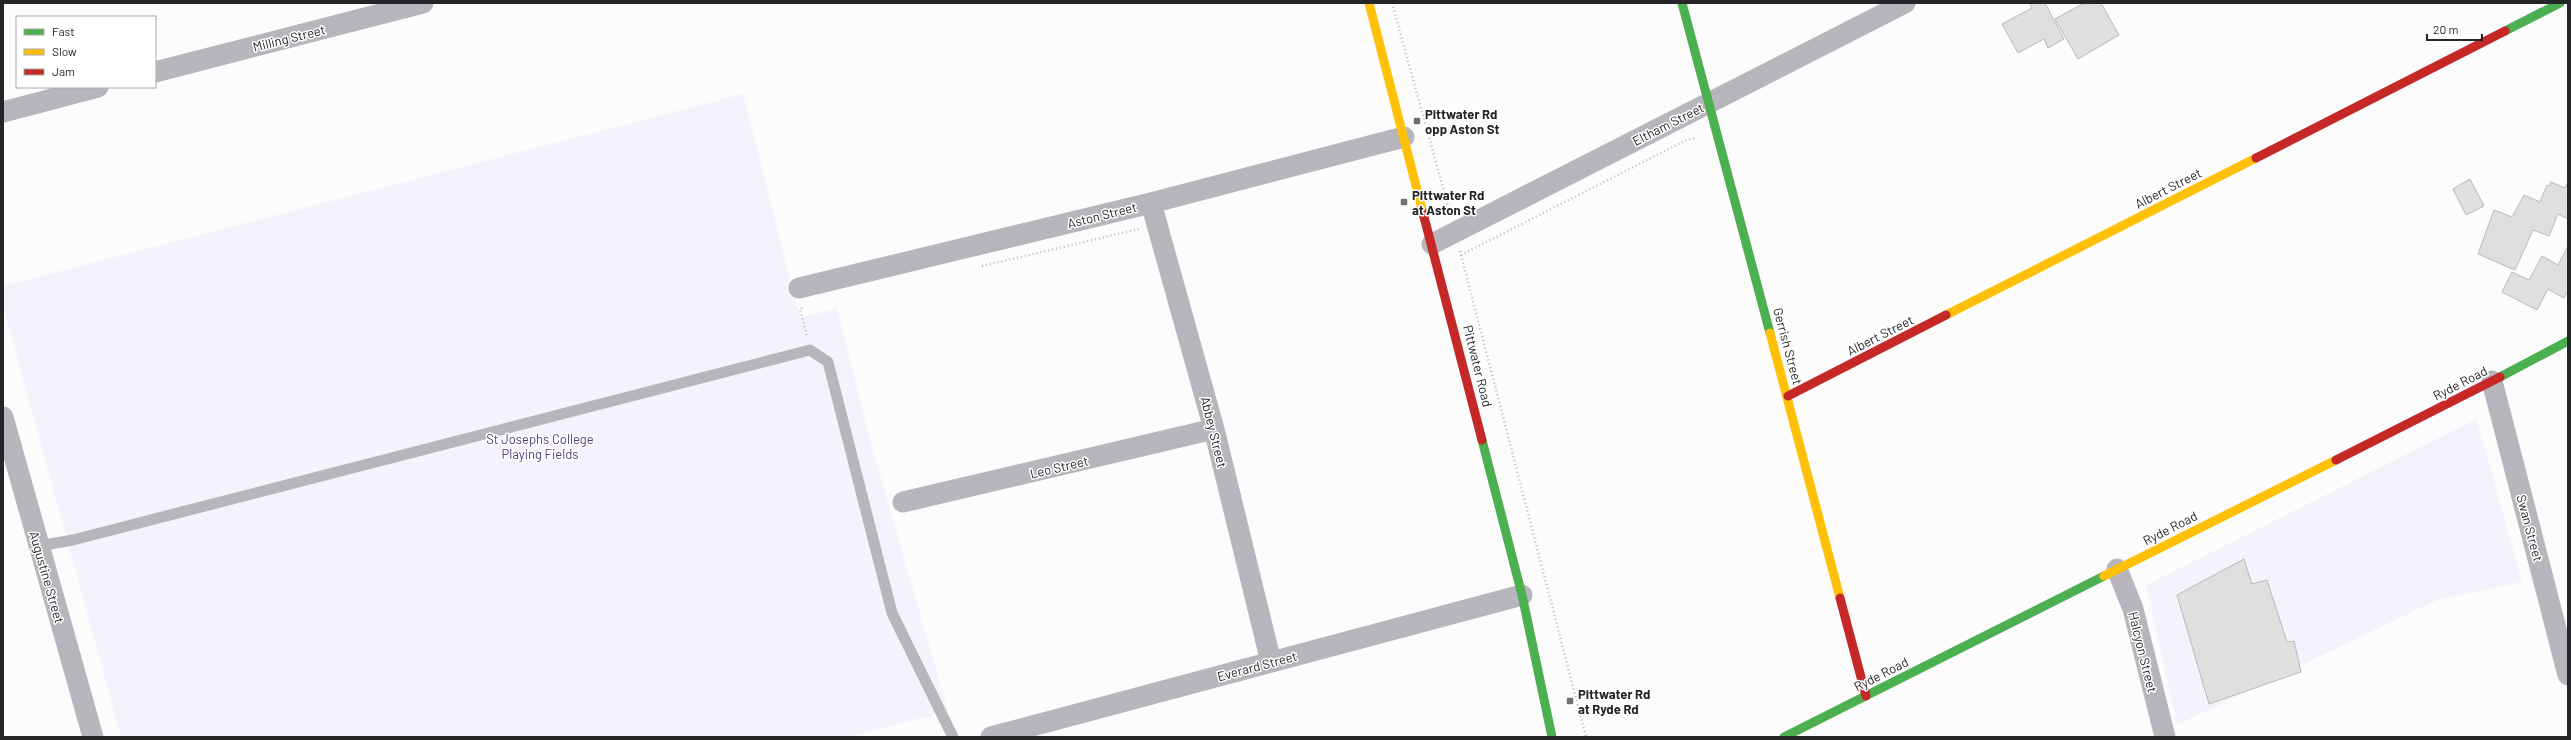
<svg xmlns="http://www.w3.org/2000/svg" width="2571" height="740" viewBox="0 0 2571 740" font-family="Barlow,sans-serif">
<rect width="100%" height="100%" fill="#fcfcfd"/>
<path fill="#f5f2fc" d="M 743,94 L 800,318 L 837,308 L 867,429 L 948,711 L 849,737 L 121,737 L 3,306 L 3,286 Z
M 2477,419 L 2522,582 L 2437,600 L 2177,725 L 2146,585 Z"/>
<path fill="#dfdfe0" stroke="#bababb" d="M 2029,3 L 2045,3 L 2064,39 L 2048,48 L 2044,39 L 2018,53 L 2002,24 L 2032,8 Z
M 2084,3 L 2101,3 L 2119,35 L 2078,59 L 2055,19 Z
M 2470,179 L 2484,206 L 2466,215 L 2453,189 Z
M 2551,182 L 2565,188 L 2568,182 L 2568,219 L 2558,214 L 2549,236 L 2533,230 L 2515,270 L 2478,254 L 2494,210 L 2512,217 L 2524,195 L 2540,202 L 2547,185 L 2549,186 Z
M 2568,246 L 2568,291 L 2564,298 L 2548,289 L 2537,310 L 2502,292 L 2512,272 L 2529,280 L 2542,256 L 2558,265 Z
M 2244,559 L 2252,584 L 2267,580 L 2287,642 L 2294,641 L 2301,672 L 2209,704 L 2177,595 Z"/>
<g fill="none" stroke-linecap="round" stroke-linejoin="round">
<path stroke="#bcbbbf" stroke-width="2.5" stroke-dasharray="1 3" stroke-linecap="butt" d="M 1392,3 L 1450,213
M 1460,251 L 1586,737
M 1461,255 L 1684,141 L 1695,138
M 982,266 L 1139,229
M 802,308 L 800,309 L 807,336"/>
<path stroke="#b8b6bc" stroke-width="11" d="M 38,546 L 73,540 L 810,350 L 828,362 L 892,613 L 953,737"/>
<path stroke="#b8b6bc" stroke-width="21" d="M 155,72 L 423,3
M 3,112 L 98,87
M 1151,203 L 1214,429 L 1271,662
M 1432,244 L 1905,3
M 799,288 L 1151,203 L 1404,137
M 2492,381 L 2568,675
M 3,417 L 93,737
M 903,502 L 1214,429
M 2117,569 L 2133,609 L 2165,737
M 991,737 L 1522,595"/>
<path stroke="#4caf50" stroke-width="9" d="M 1682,3 L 1770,333
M 2505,31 L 2560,3
M 2500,377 L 2568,341
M 1482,440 L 1522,595 L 1552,737
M 1784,737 L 2104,576"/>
<path stroke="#ffc107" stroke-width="9" d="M 1369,3 L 1423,213
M 1946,315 L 2256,158
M 1770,333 L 1840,598
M 2104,576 L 2336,460"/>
<path stroke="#c62828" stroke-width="9" d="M 2256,158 L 2505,31
M 1423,213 L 1482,440
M 1788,396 L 1946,315
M 2336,460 L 2500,377
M 1840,598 L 1866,696"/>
</g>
<g fill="#707072" stroke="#fff" stroke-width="1.5">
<rect x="1413" y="117" width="8" height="8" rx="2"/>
<rect x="1400" y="198" width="8" height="8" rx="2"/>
<rect x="1566" y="697" width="8" height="8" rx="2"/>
</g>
<g text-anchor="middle" stroke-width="3" stroke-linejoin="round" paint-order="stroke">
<g font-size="13" fill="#252527" stroke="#fff">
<text transform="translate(289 38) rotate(-14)" y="5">Milling Street</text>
<text transform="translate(1668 124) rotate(-27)" y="5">Eltham Street</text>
<text transform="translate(2168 188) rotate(-27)" y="5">Albert Street</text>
<text transform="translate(1102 215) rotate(-14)" y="5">Aston Street</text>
<text transform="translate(1880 335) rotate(-27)" y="5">Albert Street</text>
<text transform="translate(1788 346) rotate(75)" y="5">Gerrish Street</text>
<text transform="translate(1478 366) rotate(76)" y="5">Pittwater Road</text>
<text transform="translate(2460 383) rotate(-27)" y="5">Ryde Road</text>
<text transform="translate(1214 432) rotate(76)" y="5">Abbey Street</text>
<text transform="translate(1059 467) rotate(-13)" y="5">Leo Street</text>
<text transform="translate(2170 528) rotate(-27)" y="5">Ryde Road</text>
<text transform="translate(2530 528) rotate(75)" y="5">Swan Street</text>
<text transform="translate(47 577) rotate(74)" y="5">Augustine Street</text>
<text transform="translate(2143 652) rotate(76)" y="5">Halcyon Street</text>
<text transform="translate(1257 666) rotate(-15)" y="5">Everard Street</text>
<text transform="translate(1881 674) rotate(-27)" y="5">Ryde Road</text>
</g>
<g font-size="13" font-weight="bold" fill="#252527" stroke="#fff" text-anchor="start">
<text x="1425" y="119">Pittwater Rd<tspan x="1425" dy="15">opp Aston St</tspan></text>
<text x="1412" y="200">Pittwater Rd<tspan x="1412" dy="15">at Aston St</tspan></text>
<text x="1578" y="699">Pittwater Rd<tspan x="1578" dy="15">at Ryde Rd</tspan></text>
</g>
<g font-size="13" fill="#564177" stroke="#fff">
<text x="540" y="444">St Josephs College<tspan x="540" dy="15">Playing Fields</tspan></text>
</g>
</g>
<rect width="2571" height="740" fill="none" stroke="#252527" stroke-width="8"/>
<rect x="16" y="16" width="140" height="72" fill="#ffffff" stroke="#a8a8a9"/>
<rect x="24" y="29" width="20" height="6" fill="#4caf50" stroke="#a8a8a9"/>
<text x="52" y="36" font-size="12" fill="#252527">Fast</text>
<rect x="24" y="49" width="20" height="6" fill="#ffc107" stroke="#a8a8a9"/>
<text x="52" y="56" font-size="12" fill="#252527">Slow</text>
<rect x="24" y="69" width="20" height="6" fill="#c62828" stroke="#a8a8a9"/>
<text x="52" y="76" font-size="12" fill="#252527">Jam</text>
<path d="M2427 34v6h55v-6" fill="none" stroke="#252527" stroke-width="2"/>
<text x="2433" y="34" font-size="12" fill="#252527" stroke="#ffffff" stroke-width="3" paint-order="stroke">20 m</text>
</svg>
